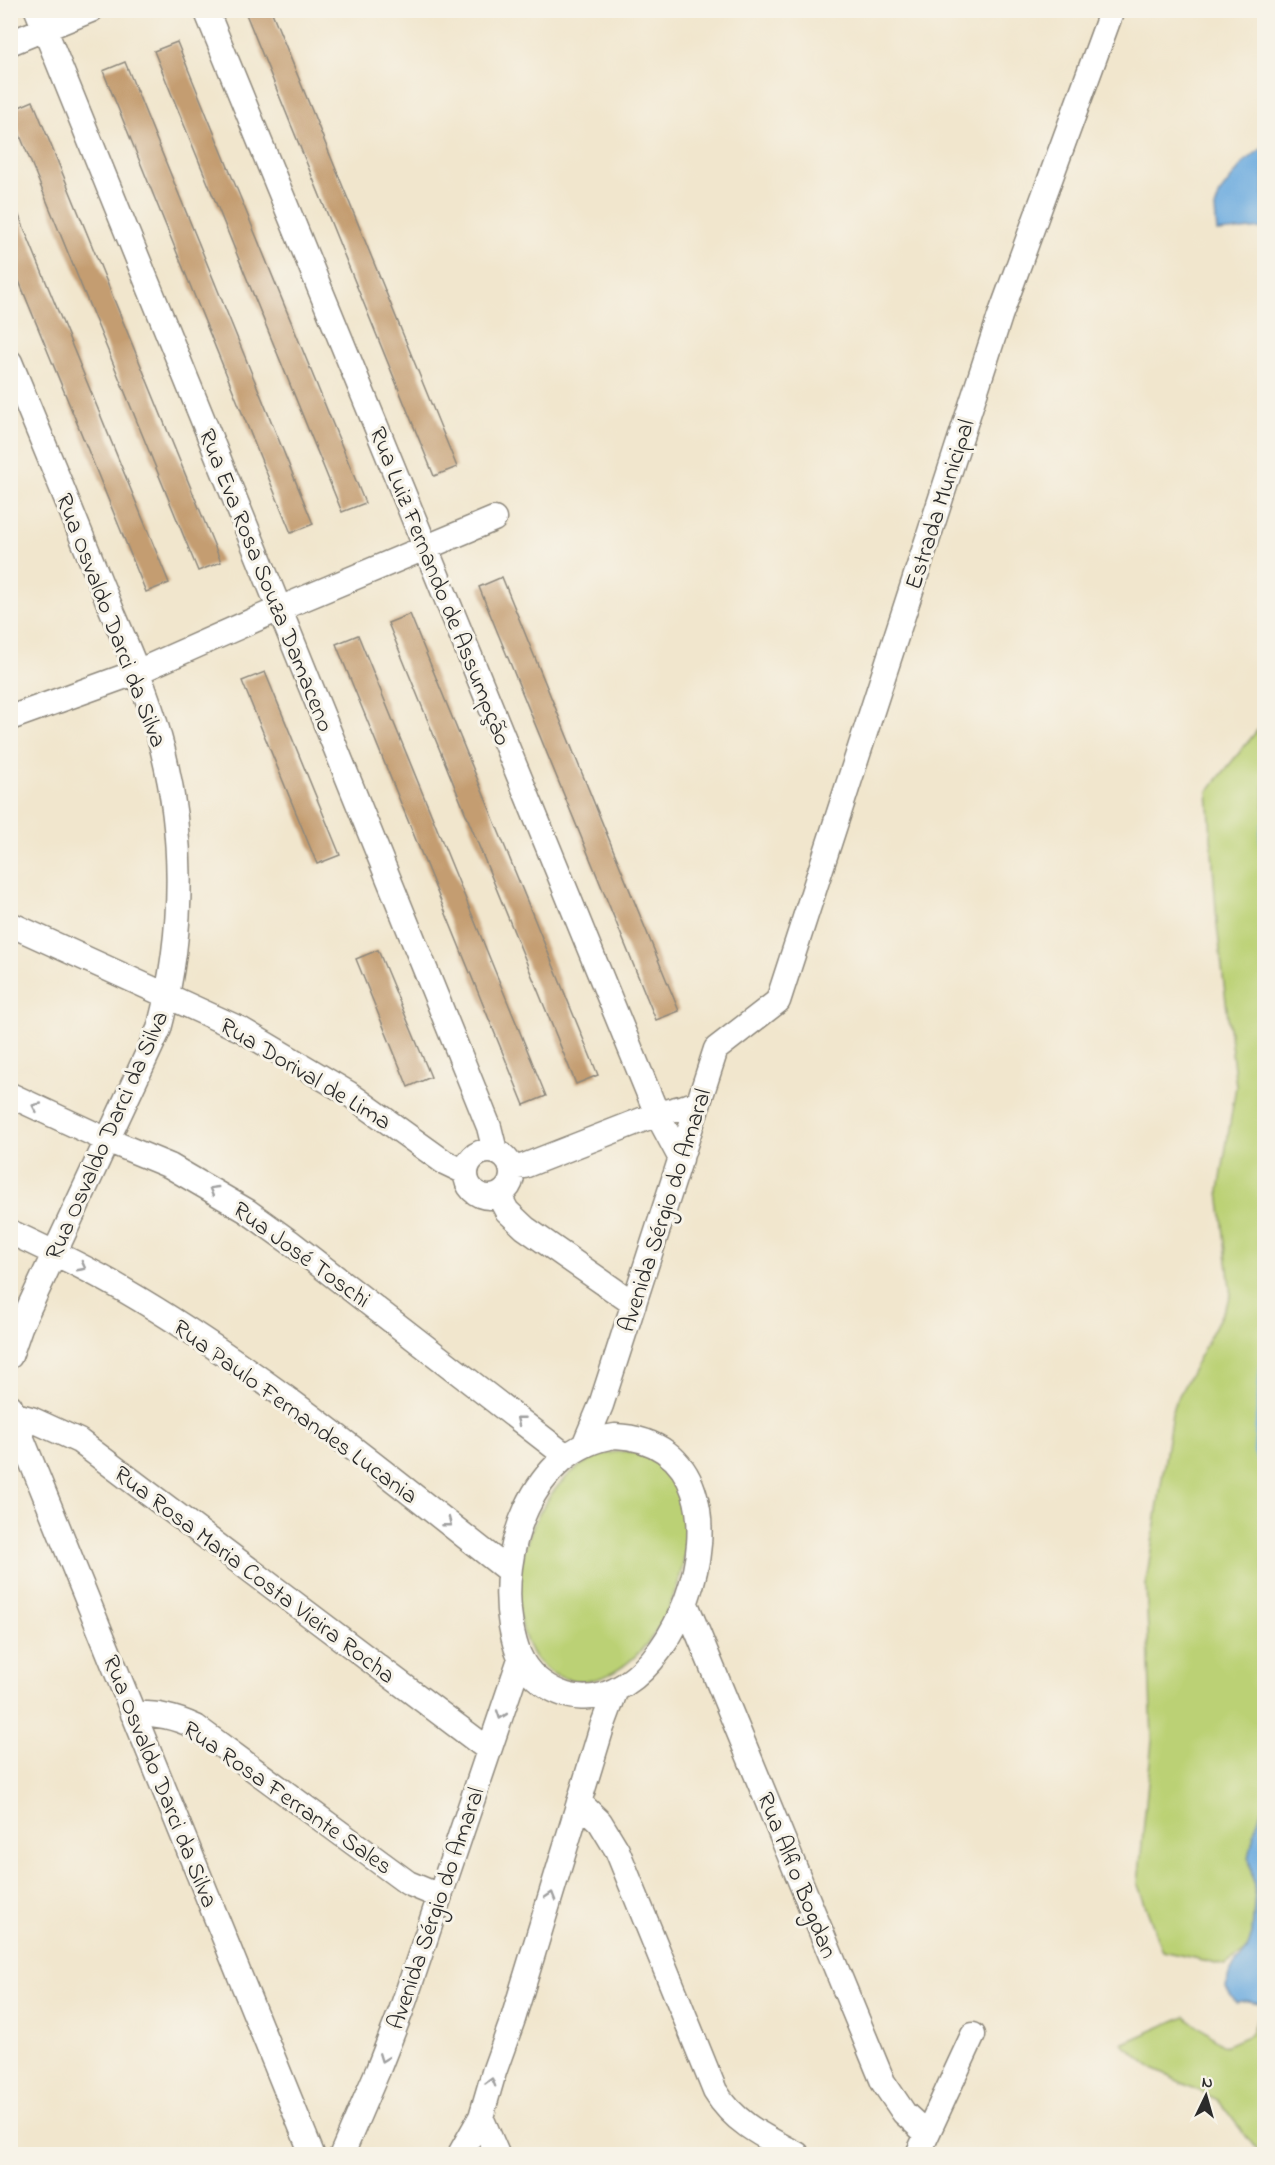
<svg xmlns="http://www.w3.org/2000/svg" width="1275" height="2165" viewBox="0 0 1275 2165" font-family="'Indie Flower',sans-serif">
<rect width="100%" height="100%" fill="#f7f3e8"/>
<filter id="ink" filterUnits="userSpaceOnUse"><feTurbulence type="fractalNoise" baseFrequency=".0167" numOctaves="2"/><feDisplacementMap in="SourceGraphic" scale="12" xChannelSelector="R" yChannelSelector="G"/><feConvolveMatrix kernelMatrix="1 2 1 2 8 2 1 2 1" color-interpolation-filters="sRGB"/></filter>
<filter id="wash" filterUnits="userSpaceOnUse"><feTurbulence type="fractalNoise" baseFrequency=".008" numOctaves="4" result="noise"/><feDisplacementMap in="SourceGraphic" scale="24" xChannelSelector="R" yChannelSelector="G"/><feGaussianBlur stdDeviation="1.35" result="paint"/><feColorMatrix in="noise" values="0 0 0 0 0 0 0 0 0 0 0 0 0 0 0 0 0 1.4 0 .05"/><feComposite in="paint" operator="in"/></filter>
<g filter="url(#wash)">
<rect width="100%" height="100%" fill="#f1e6cd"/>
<path fill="#bbd175" stroke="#737e50" stroke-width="1.5" d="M 1264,722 L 1264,1814 L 1262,1810 L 1249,1858 L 1255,1893 L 1252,1933 L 1247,1951 L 1225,1965 L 1162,1951 L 1138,1885 L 1152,1740 L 1146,1582 L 1173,1407 L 1231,1296 L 1219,1191 L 1236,1086 L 1217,925 L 1208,791 Z
M 627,1451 C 638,1454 648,1456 657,1463 C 728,1515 658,1700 567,1679 C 552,1676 539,1665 532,1653 C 498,1593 530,1489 592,1459 C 604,1453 615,1452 627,1451 Z
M 1264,2002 L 1264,2154 L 1260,2154 L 1218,2100 L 1155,2070 L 1122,2044 L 1185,2016 L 1225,2046 L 1250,2035 Z"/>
<path fill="#6cabdf" stroke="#4c6b85" stroke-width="1.5" d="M 1264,147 L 1264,228 L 1217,232 L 1215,208 L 1220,193 L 1245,161 Z
M 1262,1809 L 1264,1814 L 1264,2002 L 1263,2004 L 1249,2001 L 1236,2003 L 1226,1988 L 1229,1975 L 1235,1964 L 1247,1951 L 1252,1933 L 1255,1893 L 1249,1858 L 1255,1828 Z"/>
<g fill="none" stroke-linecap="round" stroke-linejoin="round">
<path stroke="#6cabdf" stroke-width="6" d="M 1264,824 L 1262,836 L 1264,862
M 1264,1360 L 1262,1369 L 1256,1452 L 1264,1470"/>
</g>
<g id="blocks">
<path fill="#c49d71" d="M 256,10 L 271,10 L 457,467 L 434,476 L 246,14 Z
M 177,42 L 365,503 L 342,512 L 154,51 Z
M 125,62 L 313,524 L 291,533 L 103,71 Z
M 33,101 L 221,562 L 198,571 L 10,111 Z
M 11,196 L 169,583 L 146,592 L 10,259 Z
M 502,577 L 679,1011 L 656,1020 L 479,587 Z
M 410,614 L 598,1075 L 576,1084 L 388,623 Z
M 358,635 L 546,1096 L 524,1105 L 336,644 Z
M 265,672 L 340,855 L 317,864 L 242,681 Z
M 378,950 L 431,1077 L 408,1087 L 356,959 Z"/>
</g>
</g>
<g filter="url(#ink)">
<use href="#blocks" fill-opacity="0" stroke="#8e887c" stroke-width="1.5"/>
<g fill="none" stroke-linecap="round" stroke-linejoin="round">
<defs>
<path id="minor" d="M 37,10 L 489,1127 L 495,1151
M 206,10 L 657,1114 L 681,1159
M 10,43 L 91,10
M 10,362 C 40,434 69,505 98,577 C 118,627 142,677 157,729 C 186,827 185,931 159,1029 L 20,1327 L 10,1356
M 10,718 L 137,672 L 279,609 L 494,519
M 10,924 L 242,1030 L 348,1093 L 444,1162 L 465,1172
M 10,1095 L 107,1140 L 170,1166 L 247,1211 L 290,1242 L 566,1456
M466 1174a23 23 0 1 1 46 0a23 23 0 1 1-46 0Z
M 512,1168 L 524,1166 L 657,1114 L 699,1103
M 499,1196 L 507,1211 L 525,1228 L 634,1304
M 10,1232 C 49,1250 87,1268 124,1290 C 261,1370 384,1473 509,1571
M 10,1406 L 12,1414 L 312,2154
M 12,1414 L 31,1419 L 79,1441 L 489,1750
M 615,1436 C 790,1444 658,1781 536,1678 C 520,1664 515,1647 511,1626 C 498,1553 531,1448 615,1436 Z
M 585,1443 L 601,1405 L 716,1049 L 778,1001 L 1000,316 L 1112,10
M 686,1604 L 883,2082 L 904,2113 L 927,2134
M 133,1714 C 157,1713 175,1717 196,1727 L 408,1883 L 439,1896
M 579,1802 L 600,1822 L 617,1850 L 715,2091 C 734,2123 765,2137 797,2154
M 481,2117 L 497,2154
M 342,2154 L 378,2070 L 401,2011 L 520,1659
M 460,2154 L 481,2117 L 494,2072 L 513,2019 L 602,1727 L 615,1692
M 918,2154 L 973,2035"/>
</defs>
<use href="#minor" stroke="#8e887c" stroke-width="27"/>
<use href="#minor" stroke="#fff" stroke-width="24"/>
</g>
<defs><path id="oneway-chevron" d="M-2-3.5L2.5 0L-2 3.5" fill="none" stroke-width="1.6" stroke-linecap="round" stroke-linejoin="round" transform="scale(1.5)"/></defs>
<g stroke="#a0a0a0">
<use href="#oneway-chevron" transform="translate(36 1107) rotate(-155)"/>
<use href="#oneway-chevron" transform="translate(213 1190) rotate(-149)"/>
<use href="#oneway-chevron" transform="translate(82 1267) rotate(28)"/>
<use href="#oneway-chevron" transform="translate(520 1420) rotate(-142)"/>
<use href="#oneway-chevron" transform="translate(448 1523) rotate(38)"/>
<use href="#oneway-chevron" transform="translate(501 1715) rotate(109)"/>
<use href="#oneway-chevron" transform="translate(551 1896) rotate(-73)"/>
<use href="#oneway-chevron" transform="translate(383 2058) rotate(111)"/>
<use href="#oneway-chevron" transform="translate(491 2082) rotate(-74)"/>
</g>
</g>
<g text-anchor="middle" stroke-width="6" stroke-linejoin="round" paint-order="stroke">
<g font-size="24" fill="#2b2b2b" stroke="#f7f3e8">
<text transform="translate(939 504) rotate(-72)" y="8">Estrada Municipal</text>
<text transform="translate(267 580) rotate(68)" y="8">Rua Eva Rosa Souza Damaceno</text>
<text transform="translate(441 586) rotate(68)" y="8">Rua Luiz Fernando de Assumpção</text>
<text transform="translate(112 620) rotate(69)" y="8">Rua Osvaldo Darci da Silva</text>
<text transform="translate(306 1073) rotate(31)" y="8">Rua Dorival de Lima</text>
<text transform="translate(106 1135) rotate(-66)" y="8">Rua Osvaldo Darci da Silva</text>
<text transform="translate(664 1210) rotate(-72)" y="8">Avenida Sérgio do Amaral</text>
<text transform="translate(302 1254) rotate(36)" y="8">Rua José Toschi</text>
<text transform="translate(296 1411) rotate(36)" y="8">Rua Paulo Fernandes Lucania</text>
<text transform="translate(255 1574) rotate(37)" y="8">Rua Rosa Maria Costa Vieira Rocha</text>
<text transform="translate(161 1781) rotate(68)" y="8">Rua Osvaldo Darci da Silva</text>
<text transform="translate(288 1797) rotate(35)" y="8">Rua Rosa Ferrante Sales</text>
<text transform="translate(798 1875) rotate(68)" y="8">Rua Alfio Bogdan</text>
<text transform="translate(435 1908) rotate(-71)" y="8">Avenida Sérgio do Amaral</text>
</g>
</g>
<rect width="1275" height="2165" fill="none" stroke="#f7f3e8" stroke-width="36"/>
<g transform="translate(1206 2096) rotate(5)" stroke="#f7f3e8" stroke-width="4.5" paint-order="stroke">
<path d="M0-4.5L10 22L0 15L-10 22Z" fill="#2b2b2b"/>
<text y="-9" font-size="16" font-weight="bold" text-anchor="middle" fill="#2b2b2b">N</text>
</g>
</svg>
